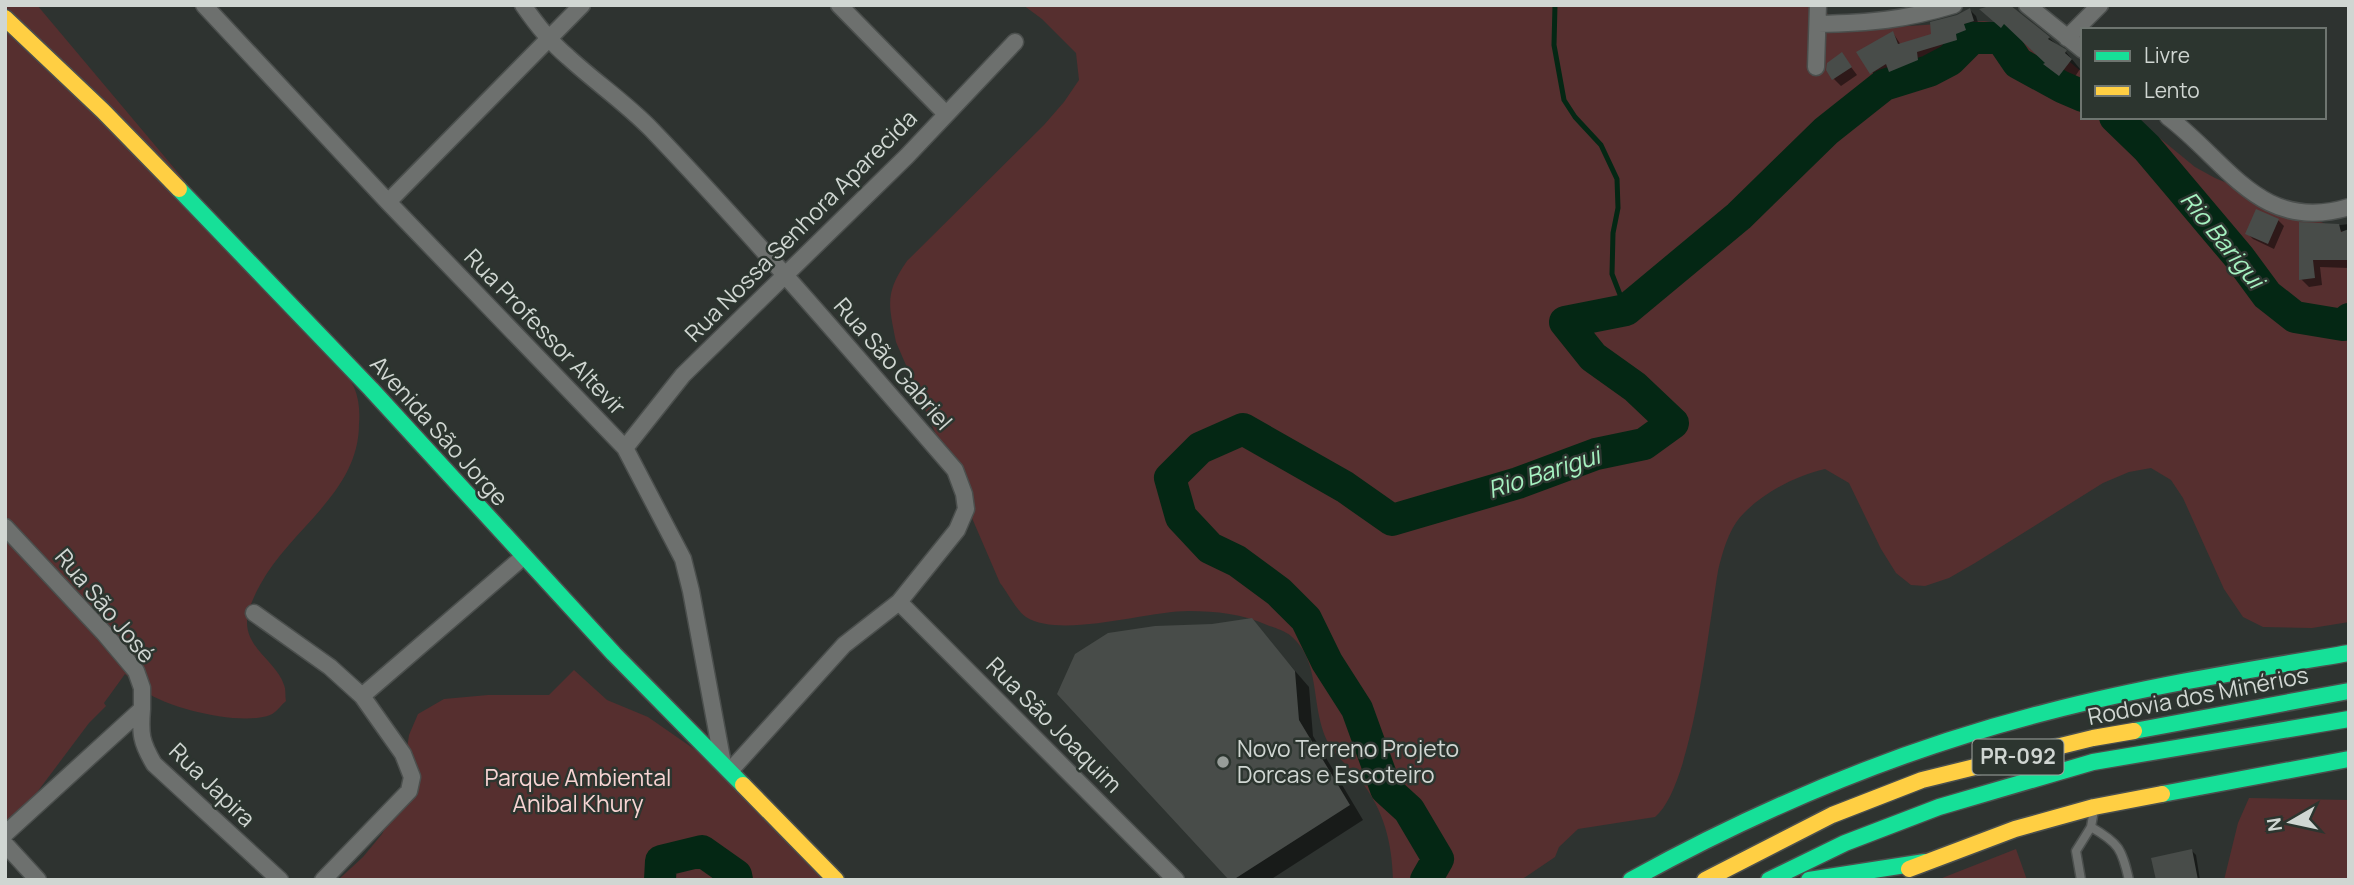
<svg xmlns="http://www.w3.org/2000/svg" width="2354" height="885" viewBox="0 0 2354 885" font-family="Manrope,sans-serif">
<rect width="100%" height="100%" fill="#2e3330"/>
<path fill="#562f2f" d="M 5,5 L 37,5 L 339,364 C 344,371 350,379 354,387 C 359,399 360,411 359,424 C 359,493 289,530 260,585 C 254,596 248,609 247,621 C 246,649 277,662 284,685 C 286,689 285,696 286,701 C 281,705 276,713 270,715 C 242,726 170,709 146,692 C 139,687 132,680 125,674 L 104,703 L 106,706 L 89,723 L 5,835 Z
M 1023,5 L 1822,5 L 1831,19 L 1864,29 L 1984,21 L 2020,27 L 2046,42 L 2083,73 L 2083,117 L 2134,117 L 2195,167 L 2215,178 L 2340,230 L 2349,236 L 2349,622 L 2312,628 L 2263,627 L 2243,617 L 2224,589 L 2183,498 L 2171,480 L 2151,468 L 2129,472 L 2103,483 L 1975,563 L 1949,578 L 1925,586 L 1911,585 L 1896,573 L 1881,549 L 1849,483 L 1825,469 C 1796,476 1766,491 1745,512 C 1729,527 1723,551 1718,571 C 1709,623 1693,786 1655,817 L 1578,829 L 1559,847 L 1555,857 L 1521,880 L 1393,880 C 1392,842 1384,811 1361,781 C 1352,770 1340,760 1332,749 C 1308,713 1324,664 1291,636 C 1285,631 1275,628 1267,625 C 1243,614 1216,611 1189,611 C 1147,611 1061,639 1026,617 C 1016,610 1008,593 1000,583 L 896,342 C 889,305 884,294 907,261 L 1044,125 L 1064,102 L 1079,80 L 1076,53 L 1042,19 Z
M 574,670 L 607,700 L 648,717 L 697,751 L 833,880 L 338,880 L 363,857 L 382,834 L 392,815 L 401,788 L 409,735 L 418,714 L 444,699 L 488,695 L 549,695 Z
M 2249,798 L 2349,800 L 2349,880 L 2224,880 L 2238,823 Z
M 2016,849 L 2027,880 L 1937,880 Z"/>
<path fill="#0007" d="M 1970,10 L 1976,16 L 1979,26 L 1968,29 L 1971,35 L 1960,40 L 1962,45 L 1922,57 L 1923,66 L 1897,77 L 1890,70 L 1877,79 L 1859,53 L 1893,33 L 1901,45 L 1933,35 Z
M 1988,15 L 2049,38 L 2066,52 L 2080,69 L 2070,84 L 2052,70 L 2011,29 L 2008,33 Z
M 1842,55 L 1857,75 L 1841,86 L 1834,79 Z
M 2278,220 L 2284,226 L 2274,249 L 2253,239 L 2247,233 Z
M 2349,224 L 2349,268 L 2320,267 L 2322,285 L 2309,287 L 2301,279 L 2332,226 Z
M 1251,620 L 1309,687 L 1313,736 L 1363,820 L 1270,880 L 1232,880 L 1212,626 Z
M 2192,851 L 2196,855 L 2200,880 L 2157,880 Z"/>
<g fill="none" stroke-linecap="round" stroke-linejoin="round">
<path stroke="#042714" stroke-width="5" d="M 1555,5 L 1554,45 L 1564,100 L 1575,117 L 1601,145 L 1617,179 L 1618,208 L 1613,233 L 1612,274 L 1626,310"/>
<path stroke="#042714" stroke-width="32" d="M 2115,117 L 2147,148 L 2239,257 L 2267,295 L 2295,317 L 2343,325 L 2349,319
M 660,880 L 661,861 L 702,851 L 736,875 L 737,880
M 1426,880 L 1438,859 L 1409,810 L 1386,789 L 1357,709 L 1327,662 L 1306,619 L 1279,592 L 1237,561 L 1210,548 L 1181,517 L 1170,478 L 1200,448 L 1243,429 L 1345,487 L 1392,520 L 1518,483 L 1596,454 L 1644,444 L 1673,423 L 1635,387 L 1593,357 L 1565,322 L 1626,310 L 1739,216 L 1826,131 L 1884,85 L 1929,71 L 1950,60 L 1972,38 L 2001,38 L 2018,63 L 2062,87 L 2083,96"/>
</g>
<path fill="#484c49" d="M 1993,5 L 2010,5 L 2050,37 L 2048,39 L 2067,50 L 2065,53 L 2072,59 L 2059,76 L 2043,64 L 2045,63 L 2004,24 L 2001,28 L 1979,9 Z
M 1970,8 L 1974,21 L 1964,24 L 1966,30 L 1956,34 L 1957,40 L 1917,52 L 1918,60 L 1889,72 L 1886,64 L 1870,74 L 1856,52 L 1893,31 L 1898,44 L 1931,34 L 1930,22 L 1957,15 Z
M 1842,52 L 1852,67 L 1832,80 L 1826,70 L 1827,63 Z
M 2256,209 L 2279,219 L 2268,244 L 2245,234 Z
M 2299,222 L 2339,224 L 2341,232 L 2349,229 L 2349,260 L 2313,260 L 2315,278 L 2299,280 Z
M 1252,618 L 1295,671 L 1299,720 L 1350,805 L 1233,880 L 1229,880 L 1057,694 L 1075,654 L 1108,633 L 1155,626 L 1212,624 Z
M 2192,849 L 2198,880 L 2156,880 L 2151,858 Z"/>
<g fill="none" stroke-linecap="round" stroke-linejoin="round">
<defs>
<path id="lane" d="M 2091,827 C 2119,843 2122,849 2129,880
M 2081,880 L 2076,851 L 2091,827 L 2094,810"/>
<path id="street" d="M 204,5 L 388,202 L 625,448 L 683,559 L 691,591 L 723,764
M 523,5 C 536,24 550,42 568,57 C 595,82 626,103 652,130 C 757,240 855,355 955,470 L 964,494 L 966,509 L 957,530 L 899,602 L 844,645 L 730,771
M 839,5 L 946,114
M 2027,5 L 2083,50
M 1818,24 C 1870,23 1904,20 1954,5
M 2067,38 L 2100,5
M 1816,67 L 1818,5
M 2168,117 C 2228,162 2261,234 2349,207
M 388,202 L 582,5
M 625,448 L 683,375 L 907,156 L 1015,42
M 5,527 L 104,633 L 136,671 L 142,688 L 142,709 L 5,834
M 899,602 L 1176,880
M 254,613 L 330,667 L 362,696 L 403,754 L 412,777 L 409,791 L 323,880
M 362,696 L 523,557
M 142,709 C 140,734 141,742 154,764 L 280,880
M 5,844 L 38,880"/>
<path id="fast" d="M 179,189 L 371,389 L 614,654 L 743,785
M 2134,731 L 2349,691
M 2162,794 L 2349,759
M 1631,880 C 1763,807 1901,749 2047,712 C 2147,686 2248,670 2349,653
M 1769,880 L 1845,843 L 1939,807 L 2093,762 L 2349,719
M 1809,880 L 1925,862"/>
<path id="slow" d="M 5,18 L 103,111 L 179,189
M 743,785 L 836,880
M 1909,869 L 2015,829 L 2094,807 L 2162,794
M 1705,880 L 1832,815 L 1922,780 L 2093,738 L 2134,731"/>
</defs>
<use href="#lane" stroke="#4b4f4d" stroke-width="11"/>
<use href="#street" stroke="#4b4f4d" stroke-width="19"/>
<use href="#fast" stroke="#4b4f4d" stroke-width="19"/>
<use href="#slow" stroke="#4b4f4d" stroke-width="19"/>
<use href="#lane" stroke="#6d706e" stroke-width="8"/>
<use href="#street" stroke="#6d706e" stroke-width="16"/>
<use href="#fast" stroke="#16e098" stroke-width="16"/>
<use href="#slow" stroke="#ffcf43" stroke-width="16"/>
</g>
<circle fill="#979d99" stroke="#2c352f" stroke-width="2.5" cx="1223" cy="762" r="7"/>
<g text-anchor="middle" stroke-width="5" stroke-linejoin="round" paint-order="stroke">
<rect fill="#2c352f" stroke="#9fa6a1" stroke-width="2" x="1972.5" y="739.5" width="91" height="35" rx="5"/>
<g font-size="21" font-weight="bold" fill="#d0d6d2">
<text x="2018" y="764">PR-092</text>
</g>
<g font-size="23" fill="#d0d6d2" stroke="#2c352f">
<text transform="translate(801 226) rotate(-45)" y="8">Rua Nossa Senhora Aparecida</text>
<text transform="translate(545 332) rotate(46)" y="8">Rua Professor Altevir</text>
<text transform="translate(893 364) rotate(49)" y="8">Rua São Gabriel</text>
<text transform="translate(439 431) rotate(48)" y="8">Avenida São Jorge</text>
<text transform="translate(105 606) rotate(50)" y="8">Rua São José</text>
<text transform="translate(2198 696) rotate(-11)" y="8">Rodovia dos Minérios</text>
<text transform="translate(1054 725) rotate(45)" y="8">Rua São Joaquim</text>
<text transform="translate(212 785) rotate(44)" y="8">Rua Japira</text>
</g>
<g font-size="23" fill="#d0d6d2" stroke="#2c352f" text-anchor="start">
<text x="1237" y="757">Novo Terreno Projeto<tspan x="1237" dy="26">Dorcas e Escoteiro</tspan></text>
</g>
<g font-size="23" fill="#f8d4d3" stroke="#2c352f">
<text x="578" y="786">Parque Ambiental<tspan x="578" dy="26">Anibal Khury</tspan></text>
</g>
<g font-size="24" font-style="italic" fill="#a6f2c1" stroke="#2c352f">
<text transform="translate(2222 240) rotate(51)" y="8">Rio Barigui</text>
<text transform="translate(1544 473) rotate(-18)" y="8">Rio Barigui</text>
</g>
</g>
<rect width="2354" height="885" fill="none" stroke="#d0d6d2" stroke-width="14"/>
<rect x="2081" y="28" width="245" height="91" fill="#2c352f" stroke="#6e7570" stroke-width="2"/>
<rect x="2095" y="51" width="35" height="10" fill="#16e098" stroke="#6e7570" stroke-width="2"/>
<text x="2144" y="63" font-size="21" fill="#d0d6d2">Livre</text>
<rect x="2095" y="86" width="35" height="10" fill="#ffcf43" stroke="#6e7570" stroke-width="2"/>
<text x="2144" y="98" font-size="21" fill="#d0d6d2">Lento</text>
<g transform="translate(2291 822) rotate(261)" stroke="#2c352f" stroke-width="5" paint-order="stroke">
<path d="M0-5L12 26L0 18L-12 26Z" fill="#d0d6d2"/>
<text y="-10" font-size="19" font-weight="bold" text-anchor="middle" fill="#d0d6d2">N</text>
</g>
</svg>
